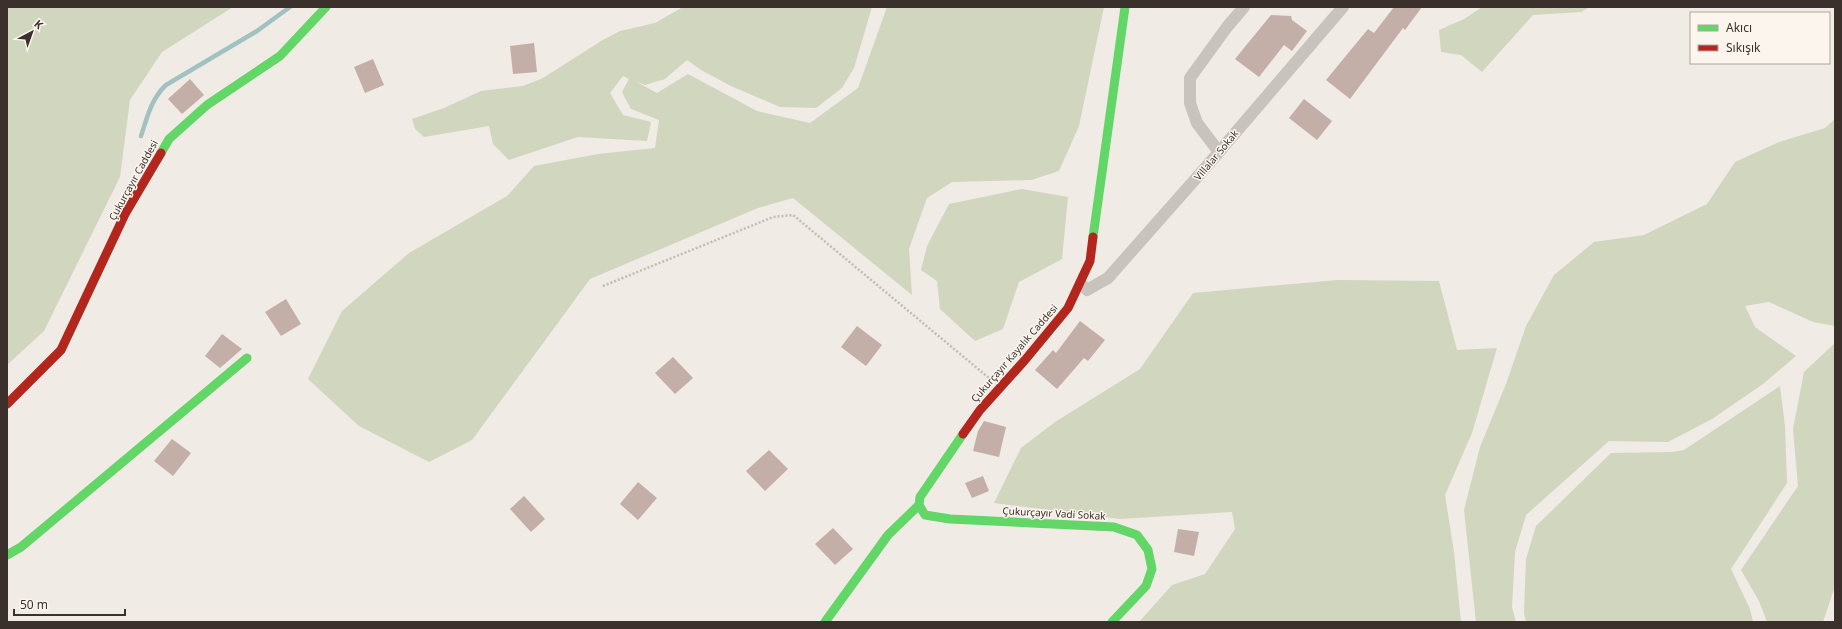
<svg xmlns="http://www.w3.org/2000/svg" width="1842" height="629" viewBox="0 0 1842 629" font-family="'Noto Sans',sans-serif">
<rect width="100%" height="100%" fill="#f0ebe5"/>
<path fill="#d1d6bf" d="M 7,7 L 233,7 L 162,52 L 130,100 L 120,177 L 44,331 L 7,365 Z
M 683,7 L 872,7 L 854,68 L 842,88 L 816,108 L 780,107 L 731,86 L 701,70 L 687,60 L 665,79 L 645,85 L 635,81 L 657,93 L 688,74 L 757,111 L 810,123 L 858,88 L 887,7 L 1104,7 L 1079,126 L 1059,171 L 1031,180 L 952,182 L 927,198 L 909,249 L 912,295 L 793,198 L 758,208 L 590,279 L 472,440 L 429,462 L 359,426 L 308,379 L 342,311 L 409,253 L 507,196 L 534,166 L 598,154 L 655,148 L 659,120 L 631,109 L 622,92 L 629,79 L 623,76 L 610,93 L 623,115 L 651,122 L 647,141 L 578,137 L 509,160 L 493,144 L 489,126 L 424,137 L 415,129 L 412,119 L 444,108 L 481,91 L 523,86 L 543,78 L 601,41 L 620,31 L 655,23 Z
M 1482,7 L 1590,7 L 1581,12 L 1533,15 L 1482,72 L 1461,55 L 1441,52 L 1439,30 L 1464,19 Z
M 1835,119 L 1835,326 L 1813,322 L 1769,302 L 1745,306 L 1755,327 L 1796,356 L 1763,384 L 1712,419 L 1668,442 L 1609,441 L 1526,515 L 1515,552 L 1512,607 L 1516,622 L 1476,622 L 1464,510 L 1480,447 L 1506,384 L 1526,326 L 1554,275 L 1594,242 L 1644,235 L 1707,204 L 1735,162 L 1779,142 L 1825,128 Z
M 1022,189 L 1068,197 L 1062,259 L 1019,282 L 1003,329 L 975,341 L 940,309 L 937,281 L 921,270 L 927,246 L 949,204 Z
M 1337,280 L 1439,281 L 1457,350 L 1497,348 L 1472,433 L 1445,495 L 1454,552 L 1461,622 L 1139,622 L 1172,585 L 1205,574 L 1235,529 L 1232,512 L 1120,519 L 994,503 L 1021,448 L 1055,422 L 1140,369 L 1193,293 Z
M 1835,343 L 1835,586 L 1823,622 L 1767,622 L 1759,601 L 1741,570 L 1798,486 L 1793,429 L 1804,372 Z
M 1780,386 L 1785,426 L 1787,483 L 1731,569 L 1750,609 L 1753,622 L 1526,622 L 1524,613 L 1526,559 L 1536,526 L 1611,453 L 1672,452 L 1684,450 Z"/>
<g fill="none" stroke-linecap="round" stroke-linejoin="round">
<path stroke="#a1c2c1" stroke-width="4.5" d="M 141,136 C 147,118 151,99 166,85 L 257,31 L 290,7"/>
</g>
<path fill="#c3afa7" d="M 1394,7 L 1422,7 L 1405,30 L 1403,28 L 1350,99 L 1326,80 L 1368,29 L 1374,33 Z
M 1271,15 L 1291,16 L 1292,20 L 1307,31 L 1292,51 L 1284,45 L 1259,77 L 1235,59 Z
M 534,43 L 537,72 L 513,74 L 510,46 Z
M 373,59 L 384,85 L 365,93 L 354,67 Z
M 190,79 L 204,95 L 182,114 L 168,99 Z
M 1304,99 L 1332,121 L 1317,140 L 1289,118 Z
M 286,299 L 301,324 L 281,336 L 265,312 Z
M 1080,321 L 1105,340 L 1088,361 L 1084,358 L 1057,389 L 1035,370 L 1053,350 L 1056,353 Z
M 857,326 L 882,345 L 866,366 L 841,347 Z
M 222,334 L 242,349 L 220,368 L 205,356 Z
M 673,357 L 693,378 L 675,394 L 655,373 Z
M 984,421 L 1006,427 L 999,457 L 973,451 L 978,431 Z
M 172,439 L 191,453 L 173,476 L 154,461 Z
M 769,450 L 788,469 L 765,491 L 746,471 Z
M 983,476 L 989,491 L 972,498 L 965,483 Z
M 638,482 L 657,498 L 638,520 L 620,504 Z
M 524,496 L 545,519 L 531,532 L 510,509 Z
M 833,528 L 853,549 L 835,565 L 815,544 Z
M 1178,529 L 1199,532 L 1194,556 L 1174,552 Z"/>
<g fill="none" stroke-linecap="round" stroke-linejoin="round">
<path stroke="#c2bbb6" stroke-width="2.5" stroke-dasharray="2 2" stroke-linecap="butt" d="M 603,286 L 773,217 L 793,215 L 989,378"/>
<path stroke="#c9c3be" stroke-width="12" d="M 1219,152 L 1197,123 L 1190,103 L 1190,78 L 1227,27 L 1244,7
M 1081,284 L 1087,290 L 1108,278 L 1206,167 L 1343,7"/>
<path stroke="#63d668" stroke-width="9" d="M 161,153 L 169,139 L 207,105 L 280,56 L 326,7
M 1093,237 L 1125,7
M 919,505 L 925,515 L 950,519 L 1114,527 L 1137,535 L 1148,550 L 1152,569 L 1146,586 L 1112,622
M 7,555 L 21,547 L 247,358
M 825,622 L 888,535 L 919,505 L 920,497 L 963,434"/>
<path stroke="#b3261e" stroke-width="9" d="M 7,404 L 61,350 L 125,214 L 161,153
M 963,434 L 980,410 L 1025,360 L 1068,308 L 1090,261 L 1093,237"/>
</g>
<g text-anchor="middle" stroke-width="3" stroke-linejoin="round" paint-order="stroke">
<g font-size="10" fill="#3b302b" stroke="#fbf5ee">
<text transform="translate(1216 155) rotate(-50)" y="4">Villalar Sokak</text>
<text transform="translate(133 180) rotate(-61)" y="4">Çukurçayır Caddesi</text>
<text transform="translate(1014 353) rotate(-49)" y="4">Çukurçayır Kayalık Caddesi</text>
<text transform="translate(1054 513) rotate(3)" y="4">Çukurçayır Vadi Sokak</text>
</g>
</g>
<rect width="1842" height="629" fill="none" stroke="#3b302b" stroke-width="16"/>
<rect x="1690" y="12" width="140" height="52" fill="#fbf5ee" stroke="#aea6a0"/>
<rect x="1698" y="25" width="20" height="6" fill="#63d668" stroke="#aea6a0"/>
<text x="1726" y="32" font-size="12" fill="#3b302b">Akıcı</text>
<rect x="1698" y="45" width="20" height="6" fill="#b3261e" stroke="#aea6a0"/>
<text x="1726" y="52" font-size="12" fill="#3b302b">Sıkışık</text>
<g transform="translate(32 32) rotate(41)" stroke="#fbf5ee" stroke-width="3" paint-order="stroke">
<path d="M0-3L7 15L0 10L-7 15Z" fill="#3b302b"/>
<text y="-6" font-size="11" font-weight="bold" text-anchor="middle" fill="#3b302b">K</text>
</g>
<path d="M14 609v6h111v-6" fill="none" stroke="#3b302b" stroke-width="2"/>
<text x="20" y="609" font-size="12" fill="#3b302b" stroke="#fbf5ee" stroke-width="3" paint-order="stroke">50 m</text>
</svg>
